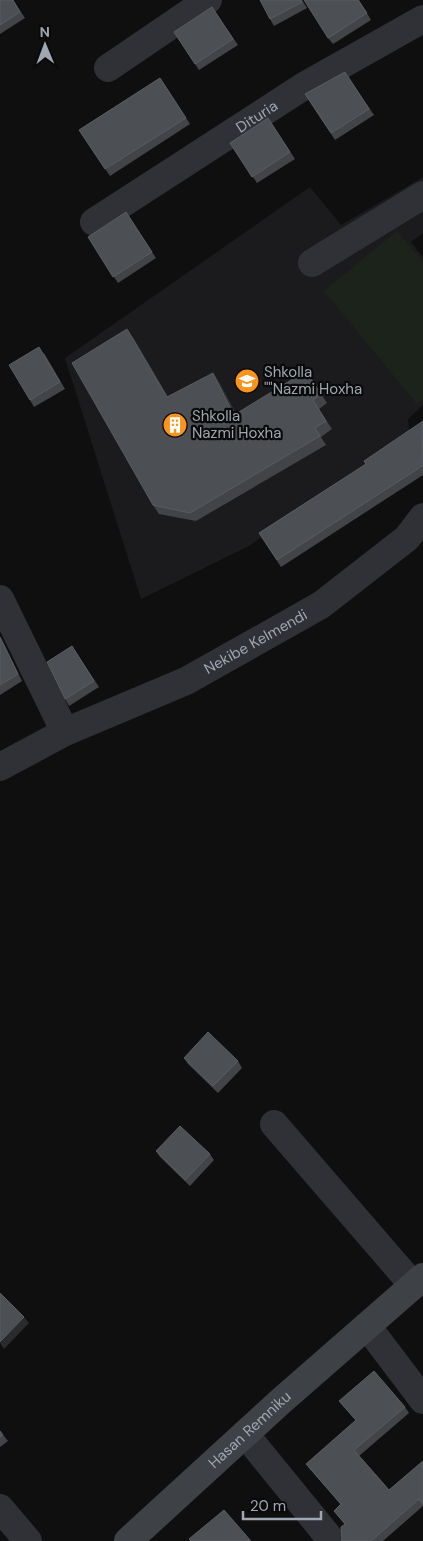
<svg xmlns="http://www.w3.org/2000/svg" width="423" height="1541" viewBox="0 0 423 1541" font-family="'DM Sans',sans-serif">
<rect width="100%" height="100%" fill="#0f0f10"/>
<path fill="#1b1b1d" d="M 423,177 L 423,233 L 411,242 L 423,257 L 423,405 L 408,419 L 410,437 L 249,546 L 141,599 L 65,358 L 310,187 L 341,225 Z"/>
<path fill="#1b231b" d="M 397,231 L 423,262 L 423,399 L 417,404 L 324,291 Z"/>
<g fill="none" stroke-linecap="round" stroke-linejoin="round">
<g stroke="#303136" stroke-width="28">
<path d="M 108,68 L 208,0"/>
<path id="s1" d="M 94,222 L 304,86 L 423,19"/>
<path d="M 312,263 L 423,195"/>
<path d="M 0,599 L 65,732"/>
<path id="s2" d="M 0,767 L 65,732 L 186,681 L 321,605 L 407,538 L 423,517"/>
<path d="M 274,1124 L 413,1285"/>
<path d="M 367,1326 L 423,1400"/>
<path d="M 245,1434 L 332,1541"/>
<path d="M 0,1508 L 28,1541"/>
</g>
<path stroke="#3e4146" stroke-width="28" id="s3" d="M 128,1541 L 281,1401 L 423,1277"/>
</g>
<path fill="#424448" d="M 0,0 L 13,0 L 25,18 L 0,34 Z
M 260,0 L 302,0 L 307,8 L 274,26 L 270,19 Z
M 359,0 L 371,20 L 333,44 L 328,38 Z
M 212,7 L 238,45 L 199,70 L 174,32 Z
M 345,72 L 374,115 L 335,140 L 305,94 Z
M 160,78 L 190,124 L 110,176 L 79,130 Z
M 268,118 L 295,159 L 257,183 L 230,143 Z
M 126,212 L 156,258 L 118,283 L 88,237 Z
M 133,337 L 168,397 L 219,382 L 236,414 L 312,380 L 327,403 L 319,409 L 332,429 L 321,437 L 326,445 L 196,521 L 159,514 L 153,505 Z
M 44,353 L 65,389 L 34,407 L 30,400 Z
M 423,421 L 423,475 L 281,567 L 259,533 L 366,464 Z
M 0,637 L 4,644 L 22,681 L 0,695 Z
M 72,646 L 99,687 L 69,706 L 65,699 Z
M 184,1058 L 238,1061 L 242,1068 L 218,1093 L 188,1064 Z
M 156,1151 L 210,1154 L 214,1160 L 190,1186 L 160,1157 Z
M 339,1401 L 405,1407 L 409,1413 L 359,1456 L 389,1490 L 423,1461 L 423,1506 L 383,1541 L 341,1541 L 342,1540 L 345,1524 L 334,1511 L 341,1505 L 311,1470 L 306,1464 L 356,1421 Z
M 0,1431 L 8,1441 L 0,1447 Z"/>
<path fill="#292b2d" d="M 127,329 L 133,337 L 173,406 L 167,397 Z
M 213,373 L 219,382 L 240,424 L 234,415 Z
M 0,637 L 4,644 L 22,681 L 18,674 Z
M 24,1317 L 29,1323 L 4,1349 L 0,1343 Z"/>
<path fill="#4c4f53" stroke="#595d62" d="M 0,0 L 13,0 L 20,12 L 0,25 Z
M 260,0 L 301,0 L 302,2 L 270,19 Z
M 304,0 L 358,0 L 367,13 L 328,38 Z
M 212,7 L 233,39 L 195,64 L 174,32 Z
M 345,72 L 369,109 L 331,133 L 305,94 Z
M 160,78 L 186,118 L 105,169 L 79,130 Z
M 268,118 L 290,152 L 252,177 L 230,143 Z
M 126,212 L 152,252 L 113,277 L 88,237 Z
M 127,329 L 167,397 L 213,373 L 234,415 L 306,371 L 321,394 L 313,400 L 326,421 L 315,428 L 320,436 L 190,513 L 153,505 L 72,363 Z
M 39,347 L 60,382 L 30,400 L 9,365 Z
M 423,421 L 422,466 L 277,560 L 259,533 L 366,464 L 364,461 Z
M 0,637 L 18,674 L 0,685 Z
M 72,646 L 94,681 L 65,699 L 47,662 Z
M 208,1032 L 238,1061 L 213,1086 L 184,1058 Z
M 180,1126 L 210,1154 L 185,1180 L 156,1151 Z
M 0,1293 L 24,1317 L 0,1342 Z
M 374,1371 L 405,1407 L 354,1450 L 389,1490 L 423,1461 L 423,1504 L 419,1499 L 371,1541 L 341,1541 L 342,1540 L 341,1527 L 345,1524 L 334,1511 L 341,1504 L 306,1464 L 356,1420 L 339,1401 Z
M 0,1431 L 3,1435 L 0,1437 Z
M 224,1510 L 251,1541 L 191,1541 L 189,1539 Z"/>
<defs>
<symbol id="school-disc" viewBox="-11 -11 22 22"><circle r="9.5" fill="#fc931b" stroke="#0a0a0b"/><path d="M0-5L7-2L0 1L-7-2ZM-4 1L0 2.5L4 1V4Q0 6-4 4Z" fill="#fff"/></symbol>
<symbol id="building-disc" viewBox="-11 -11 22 22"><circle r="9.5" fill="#fc931b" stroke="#0a0a0b"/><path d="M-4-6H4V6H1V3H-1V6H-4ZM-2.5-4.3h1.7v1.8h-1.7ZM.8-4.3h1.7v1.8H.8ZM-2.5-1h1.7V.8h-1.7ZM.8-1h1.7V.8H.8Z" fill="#fff"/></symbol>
</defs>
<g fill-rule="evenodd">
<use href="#school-disc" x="233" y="367" width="28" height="28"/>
<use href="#building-disc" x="161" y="411" width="28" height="28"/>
</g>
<g text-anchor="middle" stroke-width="4.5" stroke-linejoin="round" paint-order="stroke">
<g font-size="15" fill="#9fa7b2" stroke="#0a0a0b">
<text dy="5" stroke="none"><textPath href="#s1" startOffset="194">Dituria</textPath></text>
<text dy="5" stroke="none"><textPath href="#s2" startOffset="285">Nekibe Kelmendi</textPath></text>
<text dy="5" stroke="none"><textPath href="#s3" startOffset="165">Hasan Remniku</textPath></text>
</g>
<g font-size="15" fill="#9fa7b2" stroke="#0a0a0b" text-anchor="start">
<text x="264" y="377">Shkolla<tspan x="264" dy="17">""Nazmi Hoxha</tspan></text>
<text x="192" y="421">Shkolla<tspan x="192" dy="17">Nazmi Hoxha</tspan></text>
</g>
</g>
<g transform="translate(45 45) rotate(359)" stroke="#0a0a0b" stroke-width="4" paint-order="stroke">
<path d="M0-4L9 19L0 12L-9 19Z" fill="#9fa7b2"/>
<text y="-8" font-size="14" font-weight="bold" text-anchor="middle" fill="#9fa7b2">N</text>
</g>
<path d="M243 1511v8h78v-8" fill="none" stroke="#9fa7b2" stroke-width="2.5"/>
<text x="250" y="1511" font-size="15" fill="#9fa7b2" stroke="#0a0a0b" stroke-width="4" paint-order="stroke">20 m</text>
</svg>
